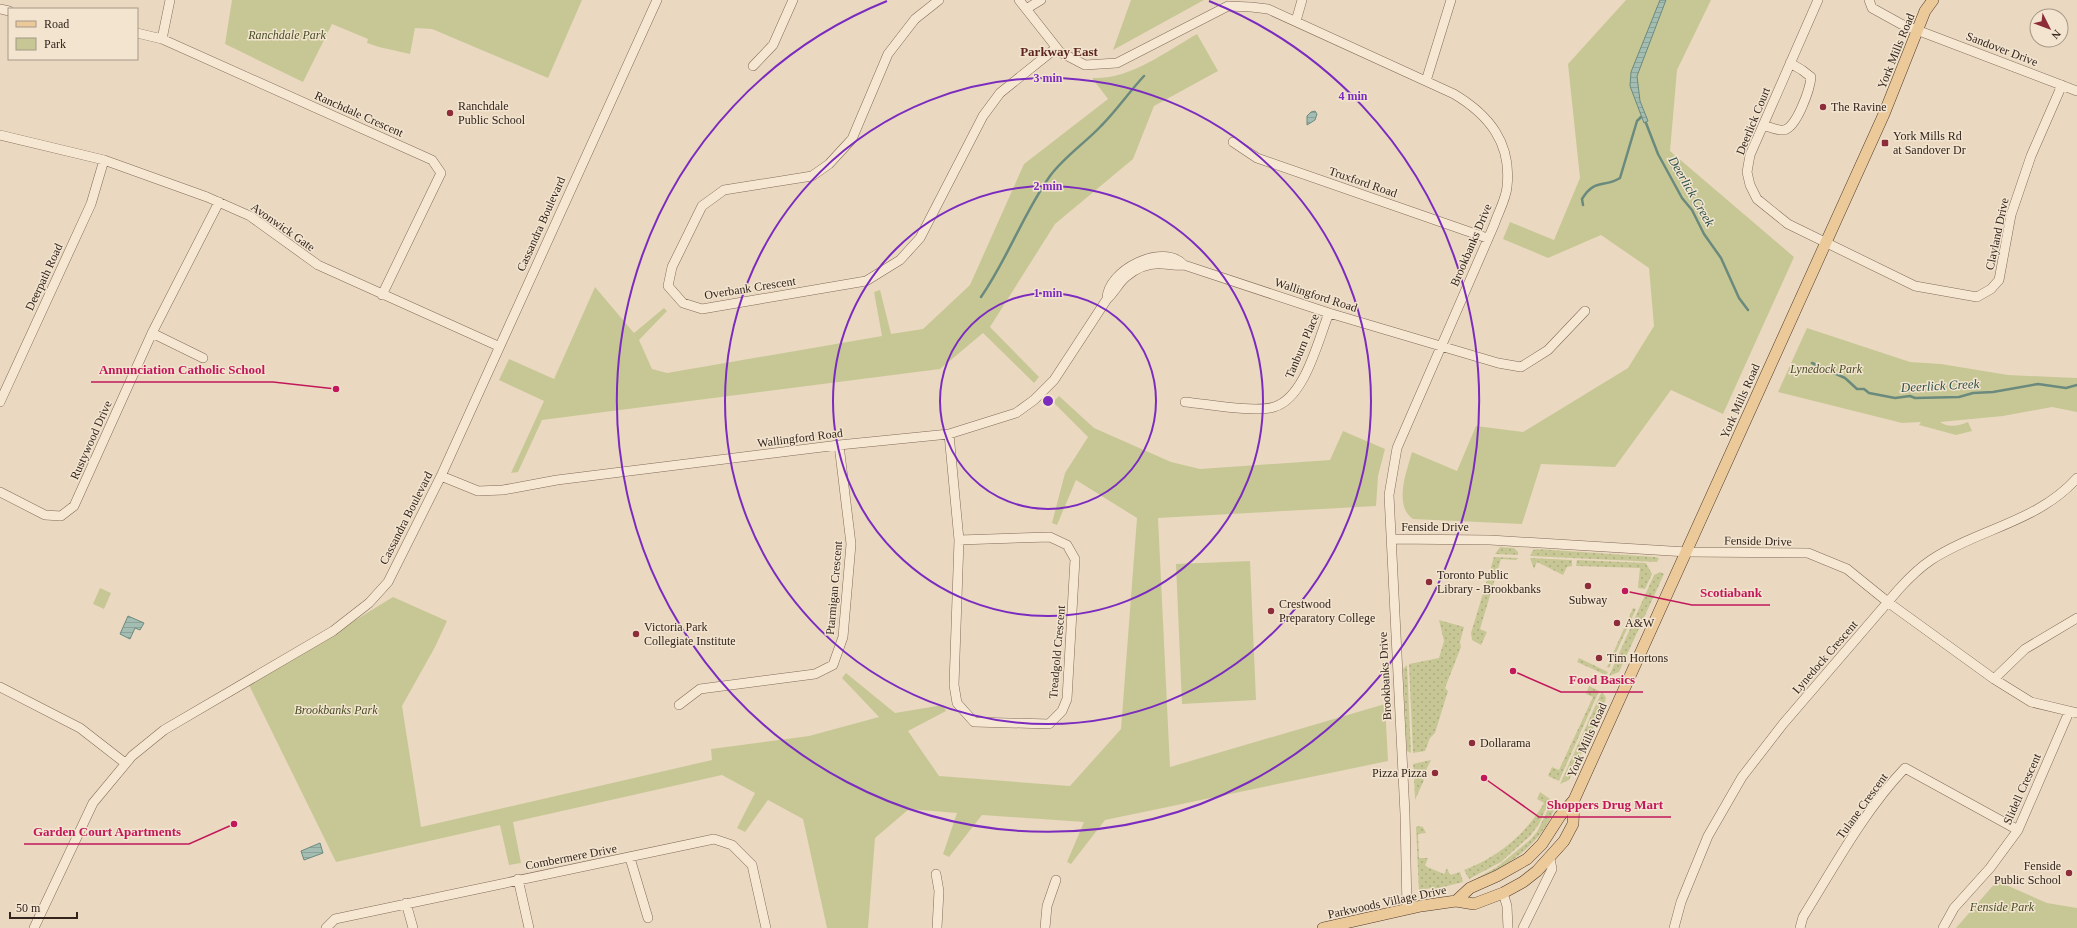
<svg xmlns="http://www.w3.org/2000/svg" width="2077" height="928" viewBox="0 0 2077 928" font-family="Georgia,serif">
<defs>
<pattern id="grass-dots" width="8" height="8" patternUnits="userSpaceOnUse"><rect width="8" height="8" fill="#c7c795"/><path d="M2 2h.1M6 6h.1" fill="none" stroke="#abab80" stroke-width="1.8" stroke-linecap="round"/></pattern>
<pattern id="water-rules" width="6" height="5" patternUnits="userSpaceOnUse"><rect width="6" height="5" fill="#a3bdb2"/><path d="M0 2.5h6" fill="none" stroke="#8da299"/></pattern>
</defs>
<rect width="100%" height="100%" fill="#ead9c0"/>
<path fill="url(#grass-dots)" d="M 1500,547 L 1514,548 L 1518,552 L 1518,555 L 1495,554 Z
M 1537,549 L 1655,557 L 1659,558 L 1657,562 L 1530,556 L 1533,550 Z
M 1494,557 L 1518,558 L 1516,560 L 1501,559 L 1480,629 L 1487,632 L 1481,645 L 1472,640 L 1471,633 Z
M 1530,558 L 1572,560 L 1572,566 L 1567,567 L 1563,575 L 1537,562 L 1534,569 Z
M 1577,560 L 1646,563 L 1652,574 L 1645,589 L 1638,588 L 1640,568 L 1576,566 Z
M 1660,572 L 1664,574 L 1619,672 L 1609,676 L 1654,575 Z
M 1633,608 L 1636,609 L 1609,668 L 1607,667 Z
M 1439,620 L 1464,627 L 1460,642 L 1461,647 L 1445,688 L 1448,691 L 1435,733 L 1430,738 L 1425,751 L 1413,753 L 1409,664 L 1439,658 L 1444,641 Z
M 1579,658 L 1608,672 L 1606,675 L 1577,662 Z
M 1407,665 L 1411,753 L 1407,751 L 1403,669 Z
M 1589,686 L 1599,691 L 1559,781 L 1548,776 L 1552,767 L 1559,770 L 1593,697 L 1586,694 Z
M 1602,691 L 1606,698 L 1604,705 L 1569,780 L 1560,784 Z
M 1431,760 L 1423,776 L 1414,772 L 1413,764 Z
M 1414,774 L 1424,780 L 1415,800 Z
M 1540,792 L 1550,799 L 1539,824 L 1530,836 L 1501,862 L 1469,879 L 1464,870 C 1498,857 1525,835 1544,803 L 1537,799 Z
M 1553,799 C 1557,806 1553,812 1550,819 C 1533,851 1502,869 1470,882 L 1497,867 L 1530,840 L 1537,832 Z
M 1419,826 L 1423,827 L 1426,833 L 1418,834 L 1419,858 L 1428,858 L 1425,866 L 1444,874 L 1447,868 L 1450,875 L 1460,872 L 1463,882 L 1431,890 L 1431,888 L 1426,889 L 1426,891 L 1419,892 L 1416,827 Z"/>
<path fill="#c7c795" d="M 232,0 L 582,0 L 548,78 L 432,29 L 415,28 L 410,54 L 379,47 L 367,43 L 368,39 L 332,24 L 303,82 L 225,44 Z
M 1131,0 L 1204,0 L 1113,50 Z
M 1626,0 L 1711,0 L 1677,70 L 1670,151 L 1794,257 L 1723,414 L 1671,390 L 1615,467 L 1541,464 L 1522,524 L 1413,519 C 1393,505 1407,471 1412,452 L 1457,471 L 1476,426 L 1523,432 L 1628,368 L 1654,326 L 1649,268 L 1601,235 L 1548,258 L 1503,239 L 1510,222 L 1554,240 L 1580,178 L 1568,64 Z
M 1197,34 L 1218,71 L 1154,106 L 1133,159 L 1055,224 L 990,327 L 1039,377 L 1034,383 L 983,333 L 940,369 L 542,420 L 518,472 L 511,473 L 544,401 L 499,380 L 509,359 L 554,379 L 595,287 L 634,333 L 664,308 L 667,311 L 639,340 L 652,369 L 667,373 L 882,336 L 874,292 L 880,290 L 891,334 L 923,329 L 970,285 L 1024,164 L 1108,99 L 1092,78 C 1130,80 1165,52 1197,34 Z
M 1807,328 L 1910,362 L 1941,364 L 2008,375 L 2077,378 L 2077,412 L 2052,407 L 2003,416 L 1940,422 C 1949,428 1958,426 1968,422 L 1972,431 L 1956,435 L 1919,425 L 1921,422 L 1902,423 L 1778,392 Z
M 1059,396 L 1094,428 L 1171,462 L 1200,469 L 1330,460 L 1343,431 L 1385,449 L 1378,476 L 1376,506 L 1158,518 L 1170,767 L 1385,704 L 1388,761 L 1105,820 L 1071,864 L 1067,862 L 1084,822 L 982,815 L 949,857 L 943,854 L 957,813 L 909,809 L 875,838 L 868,928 L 827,928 L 803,819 L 768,800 L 745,832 L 737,828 L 755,793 L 722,775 L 513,822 L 521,863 L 509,865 L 500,825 L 336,862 L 249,685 L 393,597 L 447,621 L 435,647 L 402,706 L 421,827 L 712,760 L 711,749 L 809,736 L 879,717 L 842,678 L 846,673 L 895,713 L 943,705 L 946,711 L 908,731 L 939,776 L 1070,786 L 1121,729 L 1137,518 L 1076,480 L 1057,525 L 1052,523 L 1065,473 L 1088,437 L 1053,402 Z
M 1250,561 L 1256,700 L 1182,704 L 1176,564 Z
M 100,588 L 111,593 L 104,609 L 93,604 Z
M 1997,881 L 2047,903 L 2077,908 L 2077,928 L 1956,928 Z"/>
<path fill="url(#water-rules)" stroke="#6b8a7e" d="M 1660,0 L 1666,0 L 1637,76 L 1640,101 L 1648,121 L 1644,123 L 1630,86 L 1631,72 Z
M 1315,111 L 1317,114 L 1315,120 L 1307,125 L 1307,116 L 1311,112 Z
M 128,616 L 144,623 L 140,630 L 135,628 L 130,639 L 120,634 Z
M 320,843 L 323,853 L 304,860 L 301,851 Z"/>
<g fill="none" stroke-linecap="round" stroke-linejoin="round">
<path stroke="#6b8a7e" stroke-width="2.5" d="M 1646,123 L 1658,154 L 1682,198 L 1692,210 L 1704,234 L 1721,258 L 1739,298 L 1748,310
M 1583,205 L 1582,199 C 1595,178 1604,188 1620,178 L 1637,121 L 1641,117
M 981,297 C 1008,258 1023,214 1050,176 C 1064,157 1085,143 1101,126 C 1117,110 1129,92 1144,76
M 1812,363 L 1845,378 L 1857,389 L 1864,389 L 1869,393 L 1895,398 L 1910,396 L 1915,398 L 1959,397 L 1973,393 L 1993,392 L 2038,384 L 2066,388 L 2077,385"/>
<defs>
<path id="minor" d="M 939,0 L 915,19 L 888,54 L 852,139 L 829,164 L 812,176 L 724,190 L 702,206 L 672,267 L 668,286 L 683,303 L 702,309 L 866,281 L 900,260 L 920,238 L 983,116 L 1000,93 L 1056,48
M 1019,0 L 1060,52 L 1085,65 L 1117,63 L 1228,6 L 1251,7 L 1268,9 L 1454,94 C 1489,115 1512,143 1507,187 C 1506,199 1498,213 1494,225 L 1397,448 L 1389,495 L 1405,814 L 1407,909
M 1818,0 L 1750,155 L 1747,172 L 1750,185 L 1757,199 L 1788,224 L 1915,286 L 1977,297 L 1991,289 L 1999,280 L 2011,215 L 2031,156 L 2062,85
M 1869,0 L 1872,8 L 1901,24 L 2077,91
M 0,9 L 9,11
M 1026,9 L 1041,0
M 1296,21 L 1302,0
M 137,33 L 162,39 L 432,160 L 441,173 L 382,295
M 162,39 L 170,0
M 753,66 L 773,45 L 793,0
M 1426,81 L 1451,0
M 1763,125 C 1770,127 1777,131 1784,130 C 1797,127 1810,89 1811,77 L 1802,70 L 1790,63
M 0,135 L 104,160 L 207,197 L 250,216 L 318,265 L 498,346
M 1233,142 L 1257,158 L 1487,238
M 1107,299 C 1107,270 1163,242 1184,265 L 1329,313 L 1498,363 L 1521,367 L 1548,350 L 1585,311
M 152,333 L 203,358
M 0,402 L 91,204 L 104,160
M 1185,402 C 1208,404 1254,413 1274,407 C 1305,398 1318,340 1329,313
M 949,434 L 959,540 L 954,685 L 957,703 L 974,722 L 1049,724 L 1062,711 L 1067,699 L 1075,559 L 1067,545 L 1050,537 L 959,540
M 441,476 L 478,491 L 503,490 L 557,480 L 839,445 L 949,434 L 1016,413 L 1034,400 L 1054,380 L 1107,299 C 1115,292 1119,282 1127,276 C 1137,268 1150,263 1162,264 C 1170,264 1176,266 1184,265
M 0,492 L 45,515 L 61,516 L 74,506 L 152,333 L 219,202
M 1392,539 L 1490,540 L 1687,552 L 1808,553 L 1847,569 L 1889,603 L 1994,679 L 2031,702 L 2077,713
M 1994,679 L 2025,649 L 2077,618
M 0,687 L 80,728 L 125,763
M 679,705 L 700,689 L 815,674 L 833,665 L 843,637 L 851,544 L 839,445
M 630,858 L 648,918
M 936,874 L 939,891 L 937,928
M 518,879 L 529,928
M 1503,893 L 1507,906 L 1508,928
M 406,903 L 413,928
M 34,928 L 93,803 L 132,756 L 164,730 L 333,631 L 369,603 L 388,582 L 441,476 L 657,0
M 326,928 L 335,919 L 714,839 L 732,845 L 752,865 L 766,928
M 1045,928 L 1047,906 L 1056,880
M 1523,928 L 1552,869 L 1550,859
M 1674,928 L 1681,902 L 1708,836 L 1742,777 L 1783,724 L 1899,589 C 1909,578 1919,568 1931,560 C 1978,529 2038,522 2077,478
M 1800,928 L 1803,917 C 1834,867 1864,811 1905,768 L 2018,830
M 1943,928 L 1954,908 L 1990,868 L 2018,830 L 2069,712"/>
<path id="major" d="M 1456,901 L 1470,888 L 1497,876 L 1527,859 L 1542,844 L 1560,816 L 1574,800 L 1884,114 L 1925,11 L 1933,0
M 1323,928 L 1421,906 L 1456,901 L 1474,904 L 1503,893 L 1523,882 L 1537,871 L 1564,841 L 1573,824 L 1574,800"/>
</defs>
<use href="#minor" stroke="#826a59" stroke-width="10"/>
<use href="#major" stroke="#503a2d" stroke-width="12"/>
<use href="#minor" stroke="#f6e7d2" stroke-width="9"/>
<use href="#major" stroke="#ecc999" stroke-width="11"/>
</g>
<g fill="none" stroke="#7b2cbf" stroke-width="2">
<circle cx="1048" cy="401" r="108"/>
<circle cx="1048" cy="401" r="215"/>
<circle cx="1048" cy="401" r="323"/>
<path d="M1209 1A431 431 0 1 1 887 1"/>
</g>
<g fill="#8d2d39" stroke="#f2e4cf" stroke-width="1.5">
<circle cx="1823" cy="107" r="4"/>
<circle cx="450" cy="113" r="4"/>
<rect x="1881" y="139" width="8" height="8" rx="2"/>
<circle cx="1429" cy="582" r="4"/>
<circle cx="1588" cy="586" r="4"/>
<circle cx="1271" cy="611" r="4"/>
<circle cx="1617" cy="623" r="4"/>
<circle cx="636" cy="634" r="4"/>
<circle cx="1599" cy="658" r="4"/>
<circle cx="1472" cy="743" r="4"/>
<circle cx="1435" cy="773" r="4"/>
<circle cx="2069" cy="873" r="4"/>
</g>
<g text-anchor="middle" stroke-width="3" stroke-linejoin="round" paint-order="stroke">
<g font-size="12" font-style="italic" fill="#484e25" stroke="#f2e4cf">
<text x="287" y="39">Ranchdale Park</text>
<text x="1826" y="373">Lynedock Park</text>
<text x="336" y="714">Brookbanks Park</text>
<text x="2002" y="911">Fenside Park</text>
</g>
<g font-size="12" fill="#33251d" stroke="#f2e4cf">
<text transform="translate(2002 49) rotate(21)" y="4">Sandover Drive</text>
<text transform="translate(1896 51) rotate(-68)" y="4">York Mills Road</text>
<text transform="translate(359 114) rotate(24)" y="4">Ranchdale Crescent</text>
<text transform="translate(1753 121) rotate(-68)" y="4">Deerlick Court</text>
<text transform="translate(1363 182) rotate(19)" y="4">Truxford Road</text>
<text transform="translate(541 224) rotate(-66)" y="4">Cassandra Boulevard</text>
<text transform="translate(283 227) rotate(35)" y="4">Avonwick Gate</text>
<text transform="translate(1997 234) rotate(-78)" y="4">Clayland Drive</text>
<text transform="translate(1471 245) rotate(-67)" y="4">Brookbanks Drive</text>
<text transform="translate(44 277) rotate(-65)" y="4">Deerpath Road</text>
<text transform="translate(750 288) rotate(-9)" y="4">Overbank Crescent</text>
<text transform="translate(1316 295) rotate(18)" y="4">Wallingford Road</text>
<text transform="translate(1302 346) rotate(-67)" y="4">Tanburn Place</text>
<text transform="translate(1740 401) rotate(-66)" y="4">York Mills Road</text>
<text transform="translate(800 438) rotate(-7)" y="4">Wallingford Road</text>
<text transform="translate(91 440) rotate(-66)" y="4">Rustywood Drive</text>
<text transform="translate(406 518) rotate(-63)" y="4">Cassandra Boulevard</text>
<text x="1435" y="531">Fenside Drive</text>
<text transform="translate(1758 541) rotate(1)" y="4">Fenside Drive</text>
<text transform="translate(834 588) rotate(-85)" y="4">Ptarmigan Crescent</text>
<text transform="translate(1057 652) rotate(-85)" y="4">Treadgold Crescent</text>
<text transform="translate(1825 657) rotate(-49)" y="4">Lynedock Crescent</text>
<text transform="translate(1385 676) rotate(-93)" y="4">Brookbanks Drive</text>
<text transform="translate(1587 740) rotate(-66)" y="4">York Mills Road</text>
<text transform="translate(2022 789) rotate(-66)" y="4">Slidell Crescent</text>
<text transform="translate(1862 806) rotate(-54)" y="4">Tulane Crescent</text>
<text transform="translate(571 857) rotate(-11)" y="4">Combermere Drive</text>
<text transform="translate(1387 902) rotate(-12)" y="4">Parkwoods Village Drive</text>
</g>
<g font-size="12" fill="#33251d" stroke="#f2e4cf" text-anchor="start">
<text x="458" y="110">Ranchdale<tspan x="458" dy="14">Public School</tspan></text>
<text x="1831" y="111">The Ravine</text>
<text x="1893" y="140">York Mills Rd<tspan x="1893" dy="14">at Sandover Dr</tspan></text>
<text x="1437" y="579">Toronto Public<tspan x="1437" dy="14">Library - Brookbanks</tspan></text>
<text x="1588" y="604" text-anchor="middle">Subway</text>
<text x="1279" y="608">Crestwood<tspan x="1279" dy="14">Preparatory College</tspan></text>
<text x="1625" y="627">A&amp;W</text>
<text x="644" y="631">Victoria Park<tspan x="644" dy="14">Collegiate Institute</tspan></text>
<text x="1607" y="662">Tim Hortons</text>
<text x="1480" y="747">Dollarama</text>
<text x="1427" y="777" text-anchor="end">Pizza Pizza</text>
<text x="2061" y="870" text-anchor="end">Fenside<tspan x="2061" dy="14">Public School</tspan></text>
</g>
<g font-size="13" font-weight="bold" fill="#5c251f" stroke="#f2e4cf">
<text x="1059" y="56">Parkway East</text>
</g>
<g font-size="13" font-style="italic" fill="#2d524b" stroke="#f2e4cf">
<text transform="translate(1692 191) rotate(60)" y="5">Deerlick Creek</text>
<text transform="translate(1940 385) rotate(-3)" y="5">Deerlick Creek</text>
</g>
</g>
<circle cx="1048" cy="401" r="6" fill="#7b2cbf" stroke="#f2e4cf" stroke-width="2"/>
<g font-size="12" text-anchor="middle" font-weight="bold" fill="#7b2cbf" stroke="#f2e4cf" stroke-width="3" stroke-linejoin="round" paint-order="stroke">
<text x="1048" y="82">3 min</text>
<text x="1353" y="100">4 min</text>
<text x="1048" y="190">2 min</text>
<text x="1048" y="297">1 min</text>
</g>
<path fill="none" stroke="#c2185b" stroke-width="1.5" d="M336 389L273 382H91M1625 591L1692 605H1770M1513 671L1561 692H1643M1484 778L1539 817H1671M234 824L189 844H24"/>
<g fill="#c2185b" stroke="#f2e4cf" stroke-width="1.5">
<circle cx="336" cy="389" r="4"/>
<circle cx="1625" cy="591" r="4"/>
<circle cx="1513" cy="671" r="4"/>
<circle cx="1484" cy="778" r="4"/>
<circle cx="234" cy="824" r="4"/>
</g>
<g font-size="13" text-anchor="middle" font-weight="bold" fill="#c2185b" stroke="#f2e4cf" stroke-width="3" stroke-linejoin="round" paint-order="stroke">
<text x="182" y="374">Annunciation Catholic School</text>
<text x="1731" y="597">Scotiabank</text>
<text x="1602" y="684">Food Basics</text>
<text x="1605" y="809">Shoppers Drug Mart</text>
<text x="107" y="836">Garden Court Apartments</text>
</g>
<rect x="8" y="8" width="130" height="52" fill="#f2e4cf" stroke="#a69888"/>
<rect x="16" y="21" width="20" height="6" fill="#ecc999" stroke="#a69888"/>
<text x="44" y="28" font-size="12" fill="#33251d">Road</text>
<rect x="16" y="38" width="20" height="12" fill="#c7c795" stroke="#a69888"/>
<text x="44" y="48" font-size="12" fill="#33251d">Park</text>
<g transform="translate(2049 28) rotate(132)"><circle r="19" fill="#f2e4cf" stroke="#a69888"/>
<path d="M0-3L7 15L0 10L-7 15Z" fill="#8d2d39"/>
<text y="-6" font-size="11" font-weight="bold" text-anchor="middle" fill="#33251d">N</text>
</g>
<path d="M10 912v6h67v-6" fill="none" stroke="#33251d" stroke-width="2"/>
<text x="16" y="912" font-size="12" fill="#33251d" stroke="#f2e4cf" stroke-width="3" paint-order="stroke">50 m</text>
</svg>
